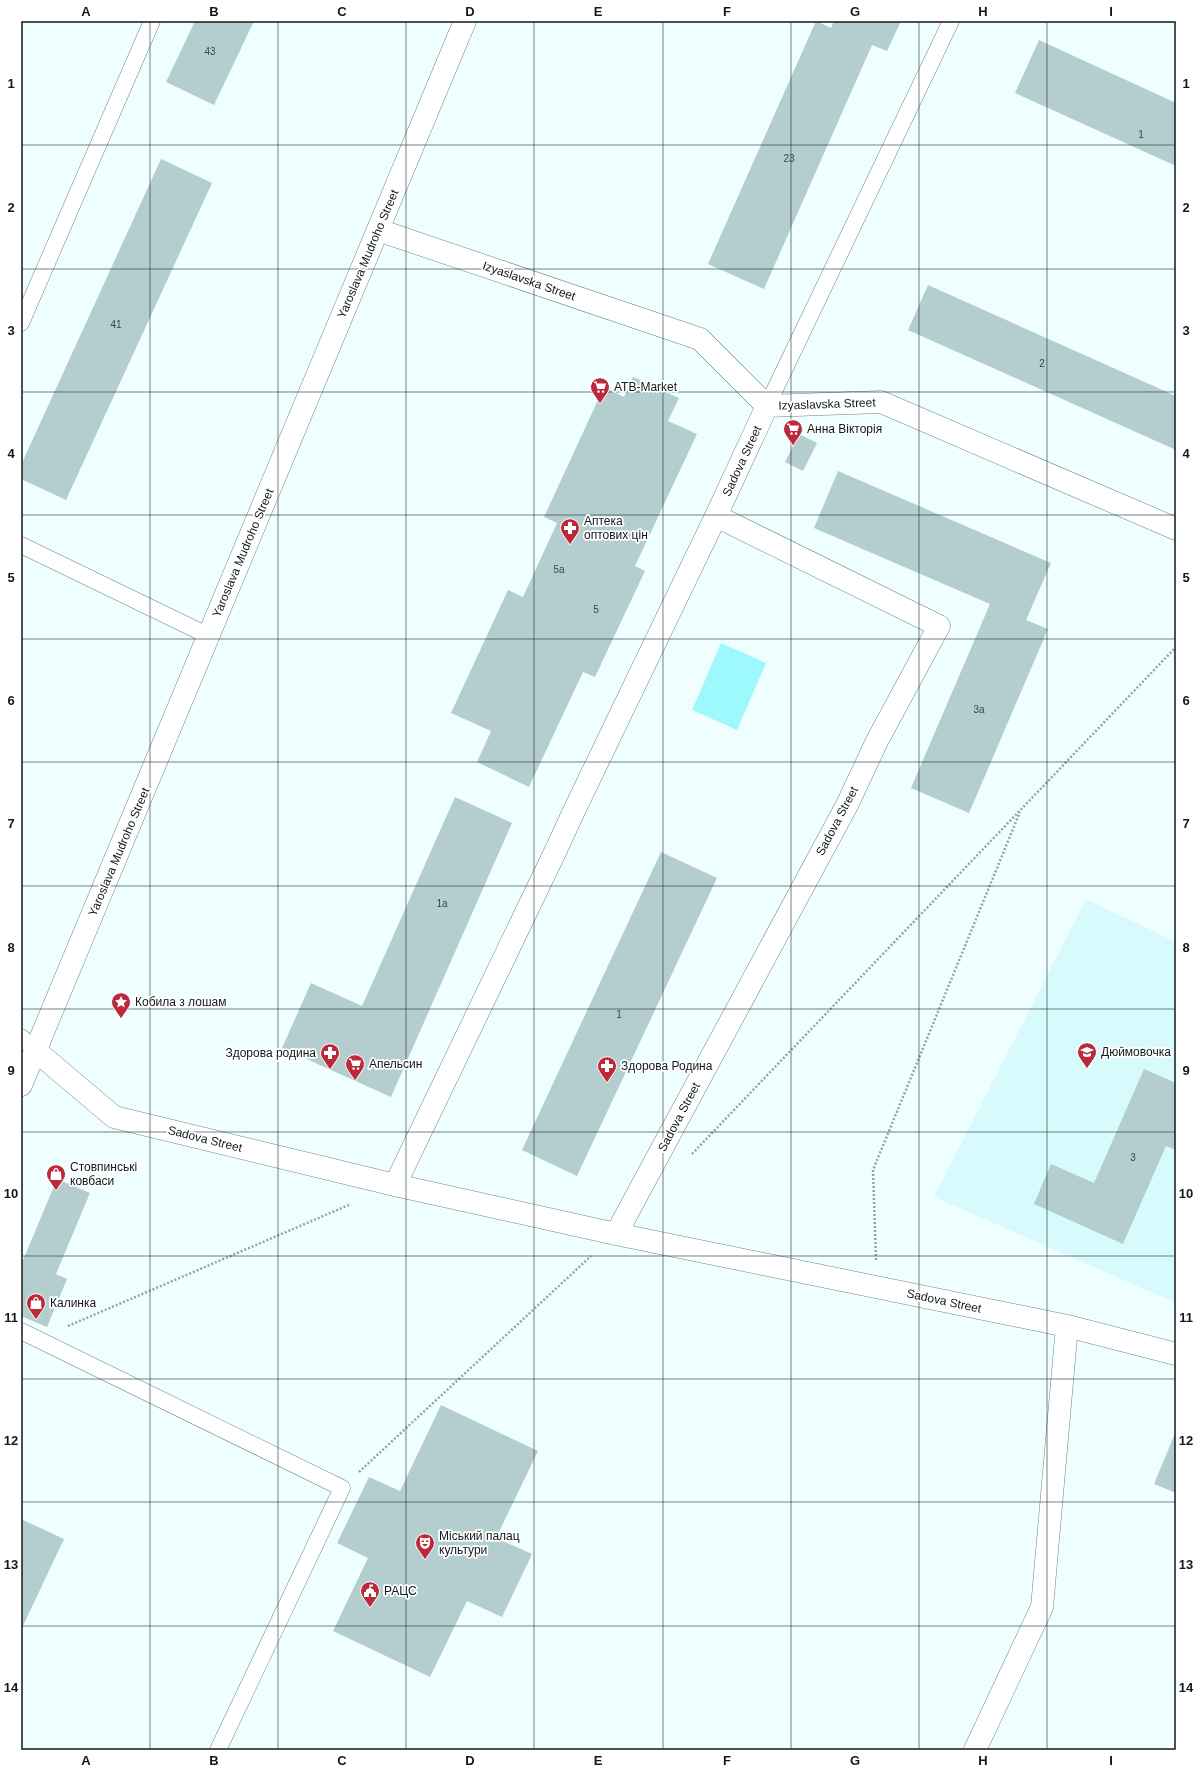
<svg xmlns="http://www.w3.org/2000/svg" width="1197" height="1771" viewBox="0 0 1197 1771" font-family="Helvetica,sans-serif">
<rect width="100%" height="100%" fill="#effeff"/>
<path fill="#d7fbfd" d="M 1086,899 L 1176,942 L 1176,1303 L 934,1197 Z"/>
<path fill="#9ef9fe" d="M 721,643 L 766,663 L 737,730 L 692,710 Z"/>
<path fill="#b4cecf" d="M 195,21 L 254,21 L 214,105 L 166,82 Z
M 816,21 L 831,28 L 834,21 L 901,21 L 887,51 L 872,45 L 764,289 L 708,264 Z
M 1039,40 L 1176,103 L 1176,166 L 1015,93 Z
M 161,159 L 212,183 L 66,500 L 21,479 L 21,465 Z
M 928,285 L 1176,396 L 1176,450 L 908,330 Z
M 633,377 L 679,398 L 668,421 L 697,434 L 635,566 L 645,571 L 595,677 L 583,672 L 529,787 L 477,762 L 491,731 L 451,713 L 508,590 L 523,597 L 557,523 L 544,517 L 604,387 L 624,397 Z
M 799,434 L 817,443 L 803,471 L 785,462 Z
M 838,471 L 1051,563 L 1026,620 L 1048,629 L 969,813 L 911,788 L 990,604 L 814,528 Z
M 455,797 L 512,823 L 391,1097 L 282,1048 L 311,983 L 362,1006 Z
M 661,852 L 717,878 L 577,1176 L 522,1150 Z
M 1144,1069 L 1176,1083 L 1176,1150 L 1166,1146 L 1123,1244 L 1034,1204 L 1051,1164 L 1094,1183 Z
M 57,1179 L 90,1193 L 56,1274 L 67,1279 L 47,1327 L 21,1316 L 21,1265 Z
M 441,1405 L 538,1451 L 496,1538 L 532,1554 L 502,1617 L 467,1601 L 430,1677 L 333,1631 L 368,1558 L 337,1543 L 369,1477 L 400,1491 Z
M 1176,1431 L 1176,1493 L 1154,1484 Z
M 21,1519 L 64,1539 L 21,1630 Z"/>
<g fill="none" stroke-linecap="round" stroke-linejoin="round">
<defs>
<path id="service" d="M 21,323 L 152,21
M 767,406 L 951,21
M 21,545 L 209,636
M 21,1037 L 36,1051
M 21,1331 L 342,1488 L 218,1750"/>
<path id="pedestrian" d="M 556,850 L 573,813"/>
<path id="minor" d="M 378,230 L 700,339 L 767,406 L 881,402 L 1176,529
M 573,813 L 716,516 L 767,406
M 36,1051 L 114,1117 L 395,1185 L 616,1234 L 1067,1326 L 1176,1354
M 395,1185 L 556,850
M 616,1234 L 847,805 L 877,741 L 939,626 L 716,516
M 975,1750 L 1042,1607 L 1067,1326"/>
<path id="tertiary" d="M 21,1085 L 465,21"/>
</defs>
<use href="#service" stroke="#6e8687" stroke-width="17"/>
<use href="#pedestrian" stroke="#6e8687" stroke-width="23"/>
<use href="#minor" stroke="#6e8687" stroke-width="23"/>
<use href="#tertiary" stroke="#6e8687" stroke-width="23"/>
<path stroke="#96a3a4" stroke-width="2.5" stroke-dasharray="2 2" stroke-linecap="butt" d="M 692,1154 L 1176,647
M 876,1260 L 873,1170 L 1020,812
M 68,1326 L 351,1204
M 359,1472 L 591,1256"/>
<use href="#service" stroke="#fff" stroke-width="16"/>
<use href="#pedestrian" stroke="#fff" stroke-width="22"/>
<use href="#minor" stroke="#fff" stroke-width="22"/>
<use href="#tertiary" stroke="#fff" stroke-width="22"/>
</g>
<path fill="none" stroke="#10191a" stroke-width="1" stroke-opacity="0.55" d="M 150,21 L 150,1750M 278,21 L 278,1750M 406,21 L 406,1750M 534,21 L 534,1750M 663,21 L 663,1750M 791,21 L 791,1750M 919,21 L 919,1750M 1047,21 L 1047,1750M 21,145 L 1176,145M 21,269 L 1176,269M 21,392 L 1176,392M 21,515 L 1176,515M 21,639 L 1176,639M 21,762 L 1176,762M 21,886 L 1176,886M 21,1009 L 1176,1009M 21,1132 L 1176,1132M 21,1256 L 1176,1256M 21,1379 L 1176,1379M 21,1502 L 1176,1502M 21,1626 L 1176,1626"/>
<defs>
<symbol id="supermarket-pin" viewBox="-11 -11 22 30"><path d="M0 17L-7.5 6A9.5 9.5 0 1 1 7.5 6Z" fill="#bb2a3a" stroke="#fff"/><path d="M-6-5.5h2.5l.6 2H6L4.5 2H-2.5L-4.4-4H-6ZM-1.5 3.2a1.3 1.3 0 1 0 .1 0ZM3 3.2a1.3 1.3 0 1 0 .1 0Z" fill="#fff"/></symbol>
<symbol id="pharmacy-pin" viewBox="-11 -11 22 30"><path d="M0 17L-7.5 6A9.5 9.5 0 1 1 7.5 6Z" fill="#bb2a3a" stroke="#fff"/><path d="M-2-6h4v4h4v4h-4v4h-4v-4h-4v-4h4Z" fill="#fff"/></symbol>
<symbol id="sight-pin" viewBox="-11 -11 22 30"><path d="M0 17L-7.5 6A9.5 9.5 0 1 1 7.5 6Z" fill="#bb2a3a" stroke="#fff"/><path d="M0-6L1.8-2.2L6-1.7L2.9 1.2L3.7 5.4L0 3.3L-3.7 5.4L-2.9 1.2L-6-1.7L-1.8-2.2Z" fill="#fff"/></symbol>
<symbol id="school-pin" viewBox="-11 -11 22 30"><path d="M0 17L-7.5 6A9.5 9.5 0 1 1 7.5 6Z" fill="#bb2a3a" stroke="#fff"/><path d="M0-5L7-2L0 1L-7-2ZM-4 1L0 2.5L4 1V4Q0 6-4 4Z" fill="#fff"/></symbol>
<symbol id="shop-pin" viewBox="-11 -11 22 30"><path d="M0 17L-7.5 6A9.5 9.5 0 1 1 7.5 6Z" fill="#bb2a3a" stroke="#fff"/><path d="M-5-2.5h2.3a2.7 3.5 0 0 1 5.4 0H5L5.5 6h-11ZM-1.5-2.5h3a1.5 2.3 0 0 0-3 0Z" fill="#fff"/></symbol>
<symbol id="theatre-pin" viewBox="-11 -11 22 30"><path d="M0 17L-7.5 6A9.5 9.5 0 1 1 7.5 6Z" fill="#bb2a3a" stroke="#fff"/><path d="M-5-5.5Q0-4 5-5.5V0Q5 5 0 6Q-5 5-5 0ZM-3.3-2.5H-1v1.5H-3.3ZM1-2.5H3.3v1.5H1ZM-2.8 1Q0 5.5 2.8 1Z" fill="#fff"/></symbol>
<symbol id="civic-pin" viewBox="-11 -11 22 30"><path d="M0 17L-7.5 6A9.5 9.5 0 1 1 7.5 6Z" fill="#bb2a3a" stroke="#fff"/><path d="M-.6-6.5H3V-4.5H.6V-3L4-1V1h2V6H-6V1h2V-1L-.6-3ZM-1.2 2.5V6h2.4V2.5Z" fill="#fff"/></symbol>
</defs>
<g fill-rule="evenodd">
<use href="#supermarket-pin" x="589" y="376" width="22" height="30"/>
<use href="#supermarket-pin" x="782" y="418" width="22" height="30"/>
<use href="#pharmacy-pin" x="559" y="517" width="22" height="30"/>
<use href="#sight-pin" x="110" y="991" width="22" height="30"/>
<use href="#school-pin" x="1076" y="1041" width="22" height="30"/>
<use href="#pharmacy-pin" x="319" y="1042" width="22" height="30"/>
<use href="#supermarket-pin" x="344" y="1053" width="22" height="30"/>
<use href="#pharmacy-pin" x="596" y="1055" width="22" height="30"/>
<use href="#shop-pin" x="45" y="1163" width="22" height="30"/>
<use href="#shop-pin" x="25" y="1292" width="22" height="30"/>
<use href="#theatre-pin" x="414" y="1532" width="22" height="30"/>
<use href="#civic-pin" x="359" y="1580" width="22" height="30"/>
</g>
<g text-anchor="middle" stroke-width="3.5" stroke-linejoin="round" paint-order="stroke">
<g font-size="10" fill="#394647">
<text x="210" y="55">43</text>
<text x="1141" y="138">1</text>
<text x="789" y="162">23</text>
<text x="116" y="328">41</text>
<text x="1042" y="367">2</text>
<text x="559" y="573">5а</text>
<text x="596" y="613">5</text>
<text x="979" y="713">3а</text>
<text x="442" y="907">1а</text>
<text x="619" y="1018">1</text>
<text x="1133" y="1161">3</text>
</g>
<g font-size="12" fill="#10191a" stroke="#fff">
<text transform="translate(368 254) rotate(-67)" y="4">Yaroslava Mudroho Street</text>
<text transform="translate(529 281) rotate(19)" y="4">Izyaslavska Street</text>
<text transform="translate(827 404) rotate(-2)" y="4">Izyaslavska Street</text>
<text transform="translate(742 461) rotate(-65)" y="4">Sadova Street</text>
<text transform="translate(243 553) rotate(-67)" y="4">Yaroslava Mudroho Street</text>
<text transform="translate(837 821) rotate(-62)" y="4">Sadova Street</text>
<text transform="translate(119 852) rotate(-67)" y="4">Yaroslava Mudroho Street</text>
<text transform="translate(679 1117) rotate(-62)" y="4">Sadova Street</text>
<text transform="translate(205 1139) rotate(14)" y="4">Sadova Street</text>
<text transform="translate(944 1301) rotate(12)" y="4">Sadova Street</text>
</g>
<g font-size="12" fill="#10191a" stroke="#fff" text-anchor="start">
<text x="614" y="391">ATB-Market</text>
<text x="807" y="433">Анна Вікторія</text>
<text x="584" y="525">Аптека<tspan x="584" dy="14">оптових цін</tspan></text>
<text x="135" y="1006">Кобила з лошам</text>
<text x="1101" y="1056">Дюймовочка</text>
<text x="316" y="1057" text-anchor="end">Здорова родина</text>
<text x="369" y="1068">Апельсин</text>
<text x="621" y="1070">Здорова Родина</text>
<text x="70" y="1171">Стовпинські<tspan x="70" dy="14">ковбаси</tspan></text>
<text x="50" y="1307">Калинка</text>
<text x="439" y="1540">Міський палац<tspan x="439" dy="14">культури</tspan></text>
<text x="384" y="1595">РАЦС</text>
</g>
</g>
<rect width="1197" height="1771" fill="none" stroke="#ffffff" stroke-width="44"/>
<rect x="22" y="22" width="1153" height="1727" fill="none" stroke="#10191a" stroke-width="1.5"/>
<g font-size="13" text-anchor="middle" font-weight="bold" fill="#10191a">
<text x="86" y="16">A</text>
<text x="214" y="16">B</text>
<text x="342" y="16">C</text>
<text x="470" y="16">D</text>
<text x="598" y="16">E</text>
<text x="727" y="16">F</text>
<text x="855" y="16">G</text>
<text x="983" y="16">H</text>
<text x="1111" y="16">I</text>
<text x="11" y="88">1</text>
<text x="1186" y="88">1</text>
<text x="11" y="212">2</text>
<text x="1186" y="212">2</text>
<text x="11" y="335">3</text>
<text x="1186" y="335">3</text>
<text x="11" y="458">4</text>
<text x="1186" y="458">4</text>
<text x="11" y="582">5</text>
<text x="1186" y="582">5</text>
<text x="11" y="705">6</text>
<text x="1186" y="705">6</text>
<text x="11" y="828">7</text>
<text x="1186" y="828">7</text>
<text x="11" y="952">8</text>
<text x="1186" y="952">8</text>
<text x="11" y="1075">9</text>
<text x="1186" y="1075">9</text>
<text x="11" y="1198">10</text>
<text x="1186" y="1198">10</text>
<text x="11" y="1322">11</text>
<text x="1186" y="1322">11</text>
<text x="11" y="1445">12</text>
<text x="1186" y="1445">12</text>
<text x="11" y="1569">13</text>
<text x="1186" y="1569">13</text>
<text x="11" y="1692">14</text>
<text x="1186" y="1692">14</text>
<text x="86" y="1765">A</text>
<text x="214" y="1765">B</text>
<text x="342" y="1765">C</text>
<text x="470" y="1765">D</text>
<text x="598" y="1765">E</text>
<text x="727" y="1765">F</text>
<text x="855" y="1765">G</text>
<text x="983" y="1765">H</text>
<text x="1111" y="1765">I</text>
</g>
</svg>
